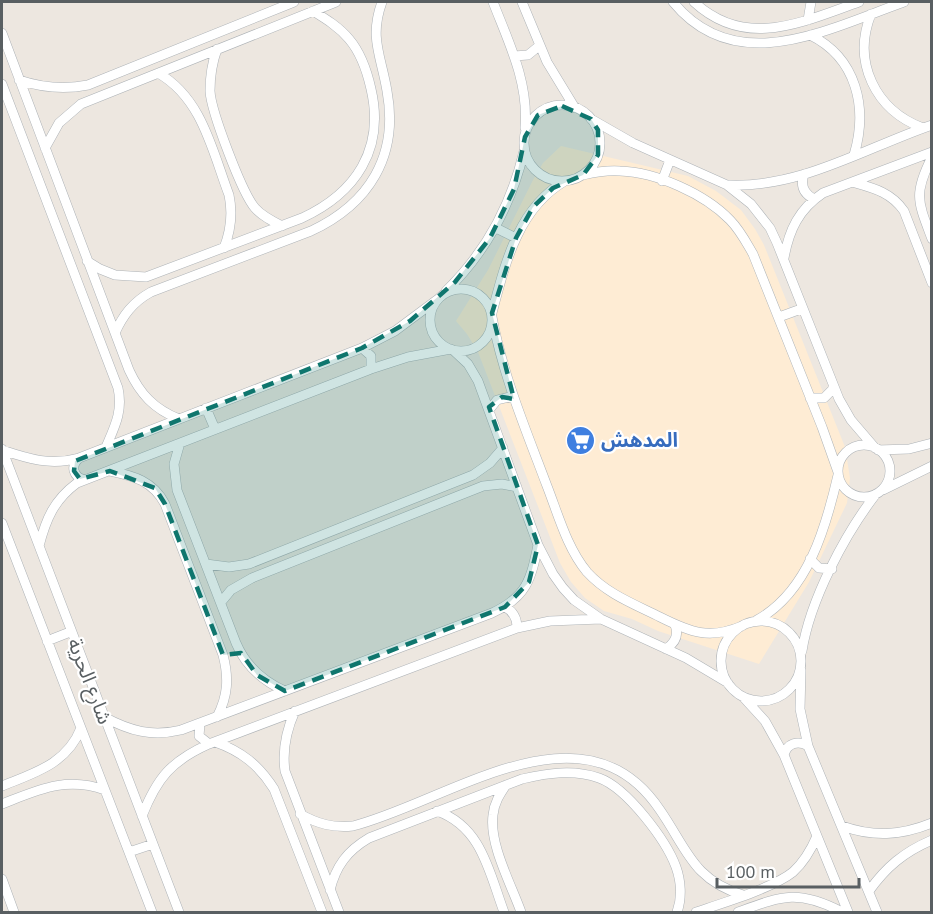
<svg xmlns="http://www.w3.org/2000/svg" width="933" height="914" viewBox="0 0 933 914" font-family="'PT Sans','Noto Sans Arabic',sans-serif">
<rect width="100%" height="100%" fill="#ede7e0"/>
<path fill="#feecd4" d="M 561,146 L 688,176 L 716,191 L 741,210 L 755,229 L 764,245 L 845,447 L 850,478 L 847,503 L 809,582 L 759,664 L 658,631 L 632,619 L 604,611 L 585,598 L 571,582 L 560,563 L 478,352 L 467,334 L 456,321 L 488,270 L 533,180 L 543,163 Z"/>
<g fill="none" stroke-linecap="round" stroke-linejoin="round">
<defs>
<path id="minor" d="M 493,2 C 509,43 529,83 525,128
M 522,2 L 547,62 L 575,108
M 673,2 C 736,79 828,29 904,2
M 694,2 C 746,50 802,22 859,2
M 871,14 C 852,62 875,110 923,128
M 808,20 L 811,2
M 2,33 L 129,370 C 140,394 154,409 179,419
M 810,35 C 857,58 868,108 854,155
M 217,49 C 212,63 210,76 210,91 C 211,111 242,193 255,208 C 262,216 272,221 282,226
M 514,56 L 528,55 L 539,46
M 158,73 C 202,98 212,150 229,195 C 233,214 231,230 224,248
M 19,80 C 43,88 64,90 88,85 L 294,2
M 2,84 L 118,388 C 123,411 115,426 106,447
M524 143a38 38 0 1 1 76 0a38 38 0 1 1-76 0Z
M 591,119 L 633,143 L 727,185 L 751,204 L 770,228 L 777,243 L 839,399 L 851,420 L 875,448
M 45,148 L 59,123 L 81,104 L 336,2
M 932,157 C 913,194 918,202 932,239
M 804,174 C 800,186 804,194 814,199
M 583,175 C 596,172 608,170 620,171 C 656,172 705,194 730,220 C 740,230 746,242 753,254 L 822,427 L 838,472
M 662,181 L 670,160
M 852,182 C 873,188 891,192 904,211 L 932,283
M 729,185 C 801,188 865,148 932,125
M 496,228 L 516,238
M 784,258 C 789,230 799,209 823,193 L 932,152
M 87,261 L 100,269 L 115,275 L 146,277 L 302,218 C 356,193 385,149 371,89 C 367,71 361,53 349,39 C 339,27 326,19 313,11
M430 320a31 31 0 1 1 62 0a31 31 0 1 1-62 0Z
M 446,291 C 486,252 511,206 524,151
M 492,313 C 505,264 518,208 565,181
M 492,317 C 503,376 526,430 547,486 C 558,514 567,548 587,572 C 607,594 634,604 660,617 C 690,632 709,640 742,626
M 779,317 L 801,309
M 115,333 C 123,315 133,302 151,292 L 311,231 C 369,204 399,156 387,91 C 381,55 369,38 382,2
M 362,348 L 371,356 L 371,369
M 453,350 L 468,364 L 478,381 L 538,545 L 553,574 L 563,588 L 574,600 L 601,619 L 686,658 L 728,683
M 810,398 L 824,398 L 834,388
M 206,408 L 215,429
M 489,410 L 497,400 L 509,397 L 514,399
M 180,443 L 174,464 L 177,490 L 236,643 C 246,667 263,681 285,691
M838 471a26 26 0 1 1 52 0a26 26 0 1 1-52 0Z
M 2,449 L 179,912
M 2,450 C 29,459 51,466 79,458 L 362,348 L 395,331 L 438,299
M 878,450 L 909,449 L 932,443
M 79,458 C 70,466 73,477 85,480
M 110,471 C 134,476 153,481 165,504 L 223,655 C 229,678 228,696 217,717
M 883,490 L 932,466
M 2,523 L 152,912
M 39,546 C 46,519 54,500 77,483 L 371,369 L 408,357 L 451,349
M 810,559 L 819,568 L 832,569
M 206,564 L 229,567 L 249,564 L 473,475 L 490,463 L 503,448
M 221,602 L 231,590 L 252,578 L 483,486 L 502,484 L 517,487
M 505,607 C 513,611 517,618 517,628
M 757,620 C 808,592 826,527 838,475
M721 661a40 40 0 1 1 80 0a40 40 0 1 1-80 0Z
M 47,641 L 70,632
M 666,649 C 675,643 679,635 675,625
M 802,651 C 810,600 845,534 876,494
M 801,670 L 800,709 L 808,746 L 877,912
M 744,698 L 765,721 L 784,755 L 848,912
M 295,711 C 286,731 282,749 285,771 L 339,912
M 104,717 C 130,731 152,737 181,730 L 492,613 C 527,597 531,579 538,545
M 200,724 L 199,736 L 209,744
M 215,742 C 241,751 259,765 274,789 L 322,912
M 784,755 C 787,743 798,740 808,746
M 506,785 C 500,794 494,803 493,815 C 489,844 511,884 521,912
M 2,786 C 34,773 67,764 81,728
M 2,804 C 38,790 66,776 105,790
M 437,811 C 482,827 489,872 504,912
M 300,814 C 318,824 333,828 353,826 C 448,802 584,696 660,810 C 687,849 693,880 743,895
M 142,816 C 157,778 171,761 209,744 L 517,628 L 550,621 L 601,619
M 842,826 C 873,837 900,836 932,823
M 129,852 L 153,844
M 2,879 L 14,912
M 330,890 C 336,866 347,851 369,838 L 522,779 C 548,773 574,769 599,778 C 627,788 666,840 676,867 C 681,881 682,898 677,912
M 869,891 C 886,867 904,852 932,840
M 696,912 C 723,903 773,888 793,872 C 804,862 811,850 817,836
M 738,912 C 782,896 798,889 842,912"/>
</defs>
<use href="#minor" stroke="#aeb3b7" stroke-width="10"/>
<use href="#minor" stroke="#fff" stroke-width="9"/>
</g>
<path fill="#0f766e" fill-opacity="0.2" stroke="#0f766e" stroke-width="4.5" stroke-dasharray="12 8" stroke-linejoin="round" d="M 562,106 L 591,119 L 598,130 L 598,155 L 583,175 L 553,188 L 533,207 L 516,238 L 492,313 L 514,399 L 502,397 L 489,407 L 538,545 L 529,582 L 505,607 L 285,691 L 257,675 L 241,653 L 223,655 L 165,504 L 155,488 L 110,471 L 80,479 L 74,471 L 75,461 L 362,348 L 410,321 L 455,282 L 490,238 L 514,189 L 525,137 L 538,115 Z"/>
<defs>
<symbol id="supermarket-disc" viewBox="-11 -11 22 22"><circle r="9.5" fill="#3f7fe0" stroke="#fff"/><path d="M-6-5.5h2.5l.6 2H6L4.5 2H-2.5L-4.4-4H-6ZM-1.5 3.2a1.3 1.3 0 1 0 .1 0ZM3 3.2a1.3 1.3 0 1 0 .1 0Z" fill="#fff"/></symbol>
</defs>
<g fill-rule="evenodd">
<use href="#supermarket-disc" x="564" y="424" width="33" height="33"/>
</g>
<g text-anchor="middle" stroke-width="4.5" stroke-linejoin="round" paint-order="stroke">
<g font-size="20" font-weight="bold" fill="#366cbe" stroke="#fff" text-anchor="start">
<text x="601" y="447">المدهش</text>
</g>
<g font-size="20" fill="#595f62" stroke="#fff">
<text transform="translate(90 681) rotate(69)" y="7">شارع الحرية</text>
</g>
</g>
<rect width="933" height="914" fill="none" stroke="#595f62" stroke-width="6"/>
<path d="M717 878v9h142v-9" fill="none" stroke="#595f62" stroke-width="3"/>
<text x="726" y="878" font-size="18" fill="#595f62" stroke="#ffffff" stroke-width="4.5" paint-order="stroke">100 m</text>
</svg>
